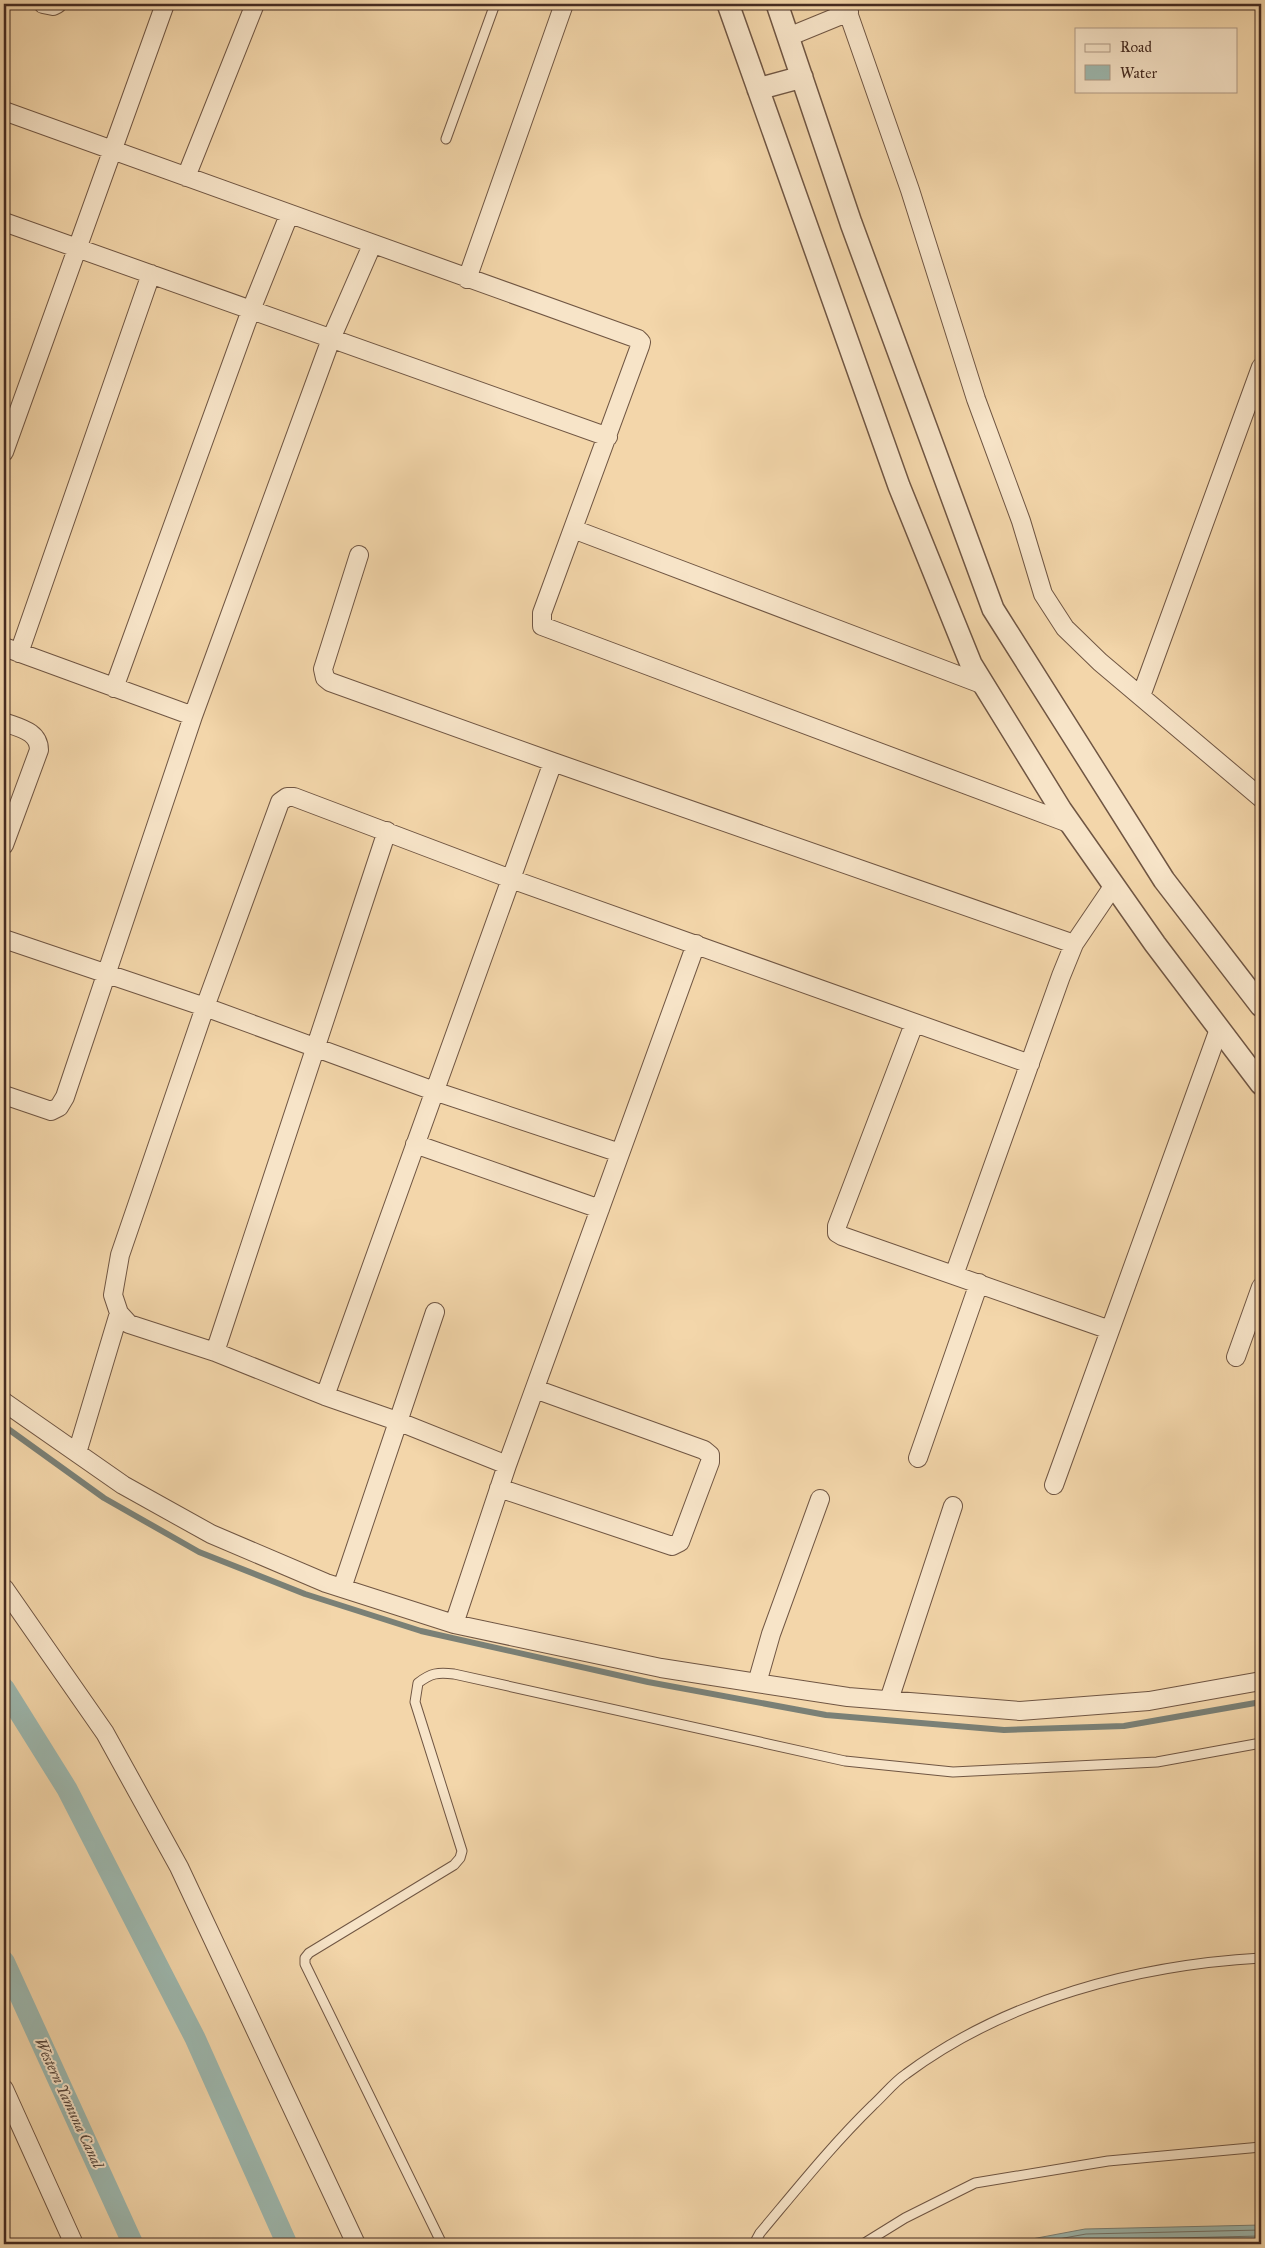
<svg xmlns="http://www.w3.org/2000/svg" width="1265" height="2248" viewBox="0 0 1265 2248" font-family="'IM FELL Great Primer',serif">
<rect width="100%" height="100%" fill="#f3d6aa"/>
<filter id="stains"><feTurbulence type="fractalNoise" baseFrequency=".004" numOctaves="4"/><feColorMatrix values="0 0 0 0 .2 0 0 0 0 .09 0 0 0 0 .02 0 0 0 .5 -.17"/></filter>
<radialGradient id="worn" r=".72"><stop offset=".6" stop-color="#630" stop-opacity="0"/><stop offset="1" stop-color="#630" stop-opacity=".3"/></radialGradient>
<path fill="#9db8af" stroke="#7a8076" d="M 1261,2225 L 1261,2244 L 1005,2244 L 1085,2229 Z"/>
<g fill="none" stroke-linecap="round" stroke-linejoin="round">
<path stroke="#717268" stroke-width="1" d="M 1031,2244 L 1086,2234 L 1261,2230
M 1064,2244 L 1086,2240 L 1261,2236"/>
<path stroke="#7a8076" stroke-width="6" d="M 4,1426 L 104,1498 L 199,1552 L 305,1594 L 421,1631 L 648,1682 L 826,1715 L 1004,1730 L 1124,1726 L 1261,1702"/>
<path stroke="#9db8af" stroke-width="21" d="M 4,1688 L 67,1789 L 195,2038 L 287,2244
M 4,1961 L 133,2244"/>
<defs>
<path id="service" d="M 446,139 L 495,4
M 442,2244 L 305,1964 L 305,1958 L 309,1953 L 454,1865 L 460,1858 L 462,1851 L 415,1702 L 418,1683 C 431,1673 438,1672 454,1674 L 845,1761 L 953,1772 L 1157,1762 L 1261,1743
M 754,2244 L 760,2233 C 797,2189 832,2145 873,2105 C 884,2095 894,2082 906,2074 C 1007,1999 1137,1965 1261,1958
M 863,2244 L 905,2218 L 975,2183 L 1108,2161 L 1261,2147"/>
<path id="minor" d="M 43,4 L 53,6 L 57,4
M 845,4 L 910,190 L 976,399 L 1021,521 L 1043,594 L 1065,628 L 1100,662 L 1261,798
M 788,37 L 849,12
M 4,111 L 638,339 L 641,342 L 640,346 L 542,613 L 542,626 L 1071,824
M 186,177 L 255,4
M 4,222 L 608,437
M 467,279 L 564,4
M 4,452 L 165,4
M 573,529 L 984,685
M 359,555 L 323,669 L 325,678 L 330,682 L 553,762 L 1074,944
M 4,647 L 193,716
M 19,653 L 151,274
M 114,688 L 251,310 L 289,215
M 1141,696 L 1261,367
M 4,722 C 19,728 39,731 39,750 L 4,845
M 4,939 L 205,1007 L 434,1091 L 620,1153
M 914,1024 L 837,1226 L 837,1233 L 842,1236 L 1110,1330
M 4,1095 L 51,1111 L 59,1107 L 65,1097 L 193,716 L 331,339 L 372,245
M 415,1144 L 600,1209
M 954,1275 L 1061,976 L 1074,944 L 1114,885
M 215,1352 L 387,831
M 1236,1357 L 1261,1287
M 325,1396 L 553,762
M 4,1402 L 123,1485 L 211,1534 L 326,1583 L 454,1624 L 661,1668 L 757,1683 L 848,1697 L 1020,1711 L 1149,1701 L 1261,1681
M 77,1453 L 119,1313
M 918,1458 L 979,1283
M 507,1465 L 397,1421 L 325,1396 L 215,1352 L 129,1324 L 119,1313 L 113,1295 L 120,1255 L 205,1007 L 280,802 L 287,797 L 294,797 L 511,879 L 1030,1064
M 1054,1485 L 1219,1029
M 499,1488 L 672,1546 L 680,1542 L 710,1462 L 710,1455 L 704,1450 L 535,1389
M 4,1588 L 105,1733 L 179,1867 L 356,2244
M 342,1588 L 435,1312
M 454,1624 L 507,1465 L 696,944
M 757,1683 L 771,1634 L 820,1499
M 889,1700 L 953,1506
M 4,2089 L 74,2244"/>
<path id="tertiary" d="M 728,4 L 899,486 L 971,664 L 1061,810 L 1155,944 L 1261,1084
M 777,4 L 851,223 L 993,609 L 1164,880 L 1261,1006
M 758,89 L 802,77"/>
</defs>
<use href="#service" stroke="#705643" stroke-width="11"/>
<use href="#minor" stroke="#705643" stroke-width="20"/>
<use href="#tertiary" stroke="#705643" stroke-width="24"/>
<use href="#service" stroke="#f7e4c8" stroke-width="9"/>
<use href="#minor" stroke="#f7e4c8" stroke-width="18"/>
<use href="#tertiary" stroke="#f7e4c8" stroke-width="21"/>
</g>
<g text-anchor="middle" stroke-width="4" stroke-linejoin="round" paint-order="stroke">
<g font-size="15" font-style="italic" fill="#57473d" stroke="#f7e4c8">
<text transform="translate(69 2103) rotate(65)" y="5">Western Yamuna Canal</text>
</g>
</g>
<rect width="1265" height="2248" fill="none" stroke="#f3d6aa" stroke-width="20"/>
<rect x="5" y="5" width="1255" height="2238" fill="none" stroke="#452b21" stroke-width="2.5"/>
<rect x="10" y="10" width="1245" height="2228" fill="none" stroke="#452b21"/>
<rect x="1075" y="28" width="162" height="65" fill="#f7e4c8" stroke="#b09a85"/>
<rect x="1085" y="44" width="25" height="8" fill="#f7e4c8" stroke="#b09a85"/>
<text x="1120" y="52" font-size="15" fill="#452b21">Road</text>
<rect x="1085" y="65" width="25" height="15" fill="#9db8af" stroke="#b09a85"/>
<text x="1120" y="78" font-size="15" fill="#452b21">Water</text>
<rect width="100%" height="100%" filter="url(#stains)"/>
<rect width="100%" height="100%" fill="url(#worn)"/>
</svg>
